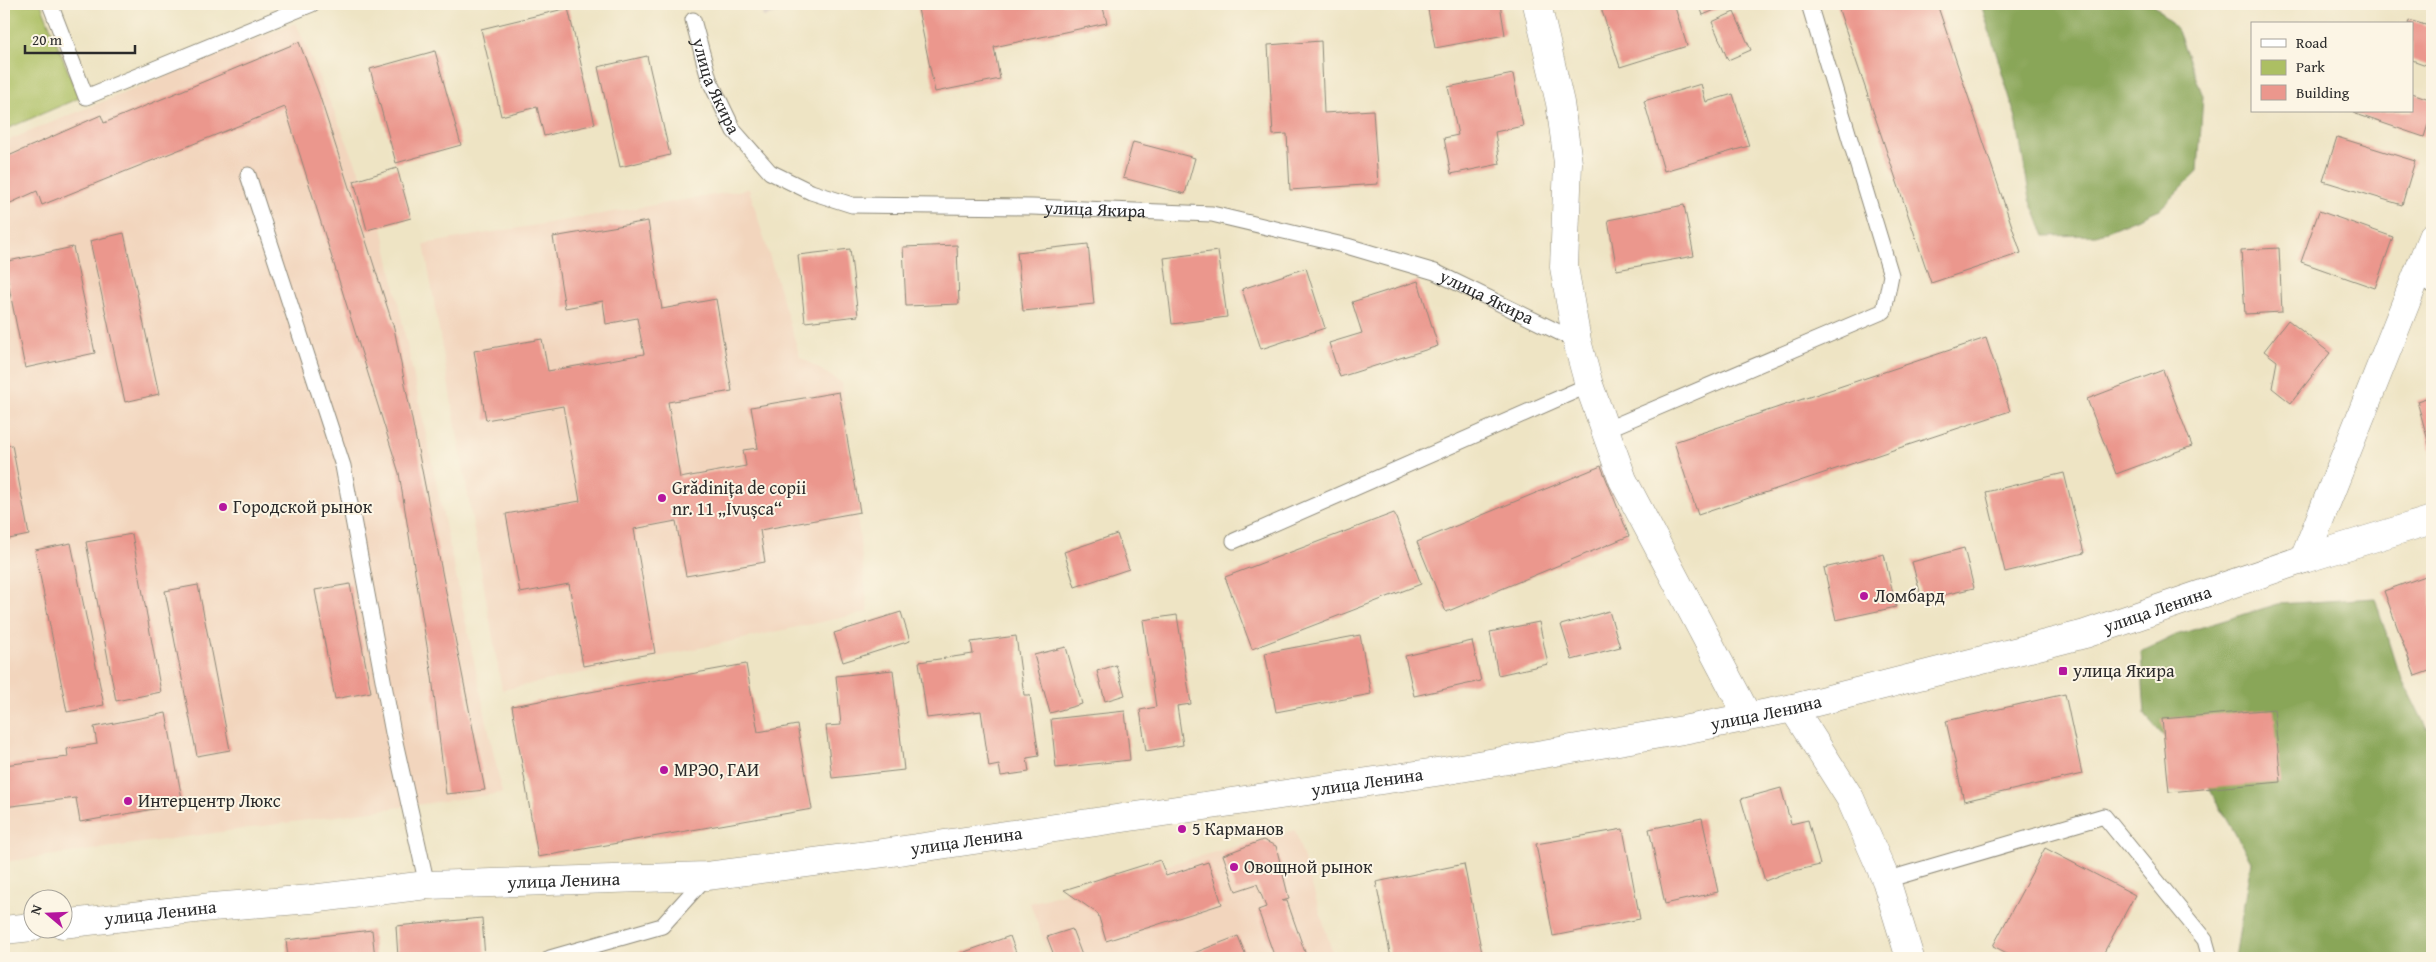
<svg xmlns="http://www.w3.org/2000/svg" width="2436" height="962" viewBox="0 0 2436 962" font-family="'Gentium Book Plus',serif">
<rect width="100%" height="100%" fill="#fcf5e5"/>
<filter id="ink" filterUnits="userSpaceOnUse"><feTurbulence type="fractalNoise" baseFrequency=".02" numOctaves="2"/><feDisplacementMap in="SourceGraphic" scale="10" xChannelSelector="R" yChannelSelector="G"/><feConvolveMatrix kernelMatrix="1 2 1 2 8 2 1 2 1" color-interpolation-filters="sRGB"/></filter>
<filter id="wash" filterUnits="userSpaceOnUse"><feTurbulence type="fractalNoise" baseFrequency=".0096" numOctaves="4" result="noise"/><feDisplacementMap in="SourceGraphic" scale="20" xChannelSelector="R" yChannelSelector="G"/><feGaussianBlur stdDeviation="1.12" result="paint"/><feColorMatrix in="noise" values="0 0 0 0 0 0 0 0 0 0 0 0 0 0 0 0 0 1.4 0 .05"/><feComposite in="paint" operator="in"/></filter>
<g filter="url(#wash)">
<rect width="100%" height="100%" fill="#eee4c4"/>
<path fill="#f2d5bd" d="M 296,23 L 381,222 L 502,793 L 4,862 L 4,142 Z
M 749,189 L 800,357 L 842,383 L 868,612 L 502,690 L 424,244 Z
M 1295,830 L 1334,958 L 1050,958 L 1030,903 Z"/>
<path fill="#cfc1ba" d="M 760,4 L 818,4 L 763,17 Z"/>
<path fill="#acbf63" stroke="#6c7547" d="M 4,4 L 41,4 L 79,98 L 4,130 Z"/>
<path fill="#89a659" stroke="#5a6842" d="M 1981,4 L 2154,4 L 2178,31 L 2203,96 L 2198,171 L 2160,209 L 2097,235 L 2045,236 L 2030,199 L 2016,118 Z
M 2375,598 L 2396,666 L 2427,729 L 2432,727 L 2432,958 L 2235,958 L 2251,861 L 2209,788 L 2145,715 L 2141,652 L 2176,635 L 2278,604 Z"/>
<g id="blocks">
<path fill="#eb978d" d="M 917,4 L 1102,4 L 1107,23 L 994,47 L 1000,79 L 935,92 Z
M 1427,4 L 1500,4 L 1505,35 L 1435,48 Z
M 1614,4 L 1674,4 L 1687,46 L 1620,67 L 1601,8 Z
M 1699,4 L 1729,4 L 1703,15 Z
M 1837,4 L 1937,4 L 2021,253 L 1931,283 Z
M 568,8 L 595,124 L 544,136 L 537,107 L 501,116 L 481,29 Z
M 1734,12 L 1751,50 L 1728,60 L 1712,22 Z
M 2409,20 L 2432,27 L 2432,67 L 2412,60 L 2412,24 L 2408,24 Z
M 1321,41 L 1324,113 L 1373,110 L 1378,184 L 1290,190 L 1287,134 L 1273,135 L 1268,45 Z
M 299,42 L 319,94 L 394,328 L 485,790 L 446,794 L 432,677 L 399,473 L 285,107 L 42,205 L 37,191 L 4,206 L 4,158 L 101,115 L 104,123 Z
M 435,51 L 461,145 L 396,163 L 370,69 Z
M 647,56 L 670,155 L 620,167 L 598,67 Z
M 1513,74 L 1523,126 L 1495,132 L 1500,164 L 1451,174 L 1444,138 L 1458,135 L 1448,87 Z
M 1701,84 L 1706,102 L 1733,94 L 1749,146 L 1664,171 L 1644,101 Z
M 2412,93 L 2432,100 L 2432,112 L 2424,137 L 2353,113 L 2412,111 Z
M 2337,137 L 2415,161 L 2402,205 L 2323,181 Z
M 1133,142 L 1195,158 L 1185,194 L 1123,178 Z
M 397,168 L 411,218 L 367,230 L 354,181 Z
M 1684,205 L 1694,256 L 1617,270 L 1608,220 Z
M 2319,211 L 2393,237 L 2375,288 L 2301,262 Z
M 648,221 L 662,309 L 716,299 L 732,391 L 668,402 L 680,478 L 746,466 L 743,450 L 758,448 L 751,407 L 839,392 L 860,512 L 760,530 L 765,562 L 686,576 L 676,521 L 634,529 L 655,653 L 583,666 L 569,584 L 520,593 L 506,514 L 580,501 L 563,406 L 486,420 L 474,351 L 542,339 L 548,371 L 644,354 L 637,318 L 606,324 L 603,301 L 565,308 L 553,237 Z
M 124,233 L 159,394 L 125,402 L 90,241 Z
M 1088,244 L 1094,304 L 1023,311 L 1017,252 Z
M 957,245 L 959,304 L 906,306 L 903,247 Z
M 73,247 L 95,353 L 25,368 L 4,262 Z
M 2279,248 L 2282,312 L 2245,314 L 2241,250 Z
M 850,249 L 858,316 L 805,322 L 798,255 Z
M 1218,251 L 1227,317 L 1172,324 L 1164,258 Z
M 1306,268 L 1325,328 L 1261,349 L 1242,289 Z
M 1418,281 L 1438,346 L 1340,377 L 1329,343 L 1362,333 L 1352,302 Z
M 2288,320 L 2330,353 L 2291,403 L 2272,388 L 2277,361 L 2264,351 Z
M 1986,338 L 2010,411 L 1698,515 L 1674,442 Z
M 2163,370 L 2192,446 L 2116,474 L 2087,399 Z
M 2432,396 L 2432,455 L 2417,401 Z
M 12,445 L 29,535 L 4,540 L 4,446 Z
M 1601,466 L 1629,536 L 1446,612 L 1417,542 Z
M 2064,473 L 2084,553 L 2005,572 L 1986,492 Z
M 1394,513 L 1421,584 L 1252,649 L 1225,577 Z
M 132,534 L 161,692 L 116,701 L 86,542 Z
M 1117,534 L 1129,569 L 1075,587 L 1064,552 Z
M 71,543 L 104,705 L 67,712 L 35,550 Z
M 1964,548 L 1974,588 L 1922,600 L 1912,562 Z
M 1884,554 L 1896,607 L 1836,620 L 1824,568 Z
M 2431,574 L 2432,670 L 2415,676 L 2384,591 Z
M 350,584 L 371,692 L 335,699 L 315,590 Z
M 198,585 L 230,750 L 197,756 L 165,591 Z
M 1609,611 L 1620,647 L 1572,660 L 1561,625 Z
M 901,612 L 910,641 L 843,662 L 834,633 Z
M 1177,615 L 1191,704 L 1177,706 L 1183,745 L 1146,751 L 1140,710 L 1156,707 L 1143,620 Z
M 1539,622 L 1548,664 L 1498,675 L 1490,632 Z
M 1360,635 L 1371,694 L 1276,712 L 1265,653 Z
M 1016,636 L 1024,695 L 1030,695 L 1039,756 L 1027,758 L 1029,772 L 1001,776 L 999,765 L 989,767 L 981,711 L 927,718 L 919,662 L 973,654 L 971,642 Z
M 1472,641 L 1481,681 L 1414,696 L 1405,656 Z
M 1066,647 L 1082,704 L 1050,713 L 1034,655 Z
M 746,664 L 758,732 L 797,725 L 812,809 L 538,857 L 512,706 Z
M 1116,665 L 1125,695 L 1105,701 L 1097,671 Z
M 893,670 L 904,770 L 832,778 L 826,726 L 841,725 L 836,676 Z
M 2065,694 L 2082,774 L 1964,801 L 1946,721 Z
M 2274,709 L 2281,782 L 2169,792 L 2162,719 Z
M 1125,711 L 1130,760 L 1056,768 L 1051,719 Z
M 166,713 L 183,804 L 80,822 L 76,798 L 4,807 L 4,765 L 68,757 L 67,749 L 97,744 L 94,727 Z
M 1781,788 L 1791,824 L 1808,820 L 1820,865 L 1785,873 L 1765,881 L 1741,799 Z
M 1702,818 L 1718,892 L 1665,904 L 1649,829 Z
M 1623,829 L 1640,919 L 1553,936 L 1536,844 Z
M 1263,840 L 1276,846 L 1289,899 L 1282,901 L 1287,901 L 1307,958 L 1275,958 L 1258,910 L 1266,907 L 1257,884 L 1236,891 L 1223,855 Z
M 2045,848 L 2135,895 L 2101,958 L 2017,958 L 1993,946 Z
M 1160,860 L 1166,876 L 1208,862 L 1222,904 L 1106,941 L 1098,914 L 1064,890 Z
M 1464,864 L 1483,958 L 1391,958 L 1376,882 Z
M 482,918 L 485,958 L 398,958 L 396,926 Z
M 1072,929 L 1083,958 L 1055,958 L 1047,937 Z
M 372,930 L 375,958 L 288,958 L 286,940 Z
M 1010,936 L 1018,958 L 960,958 L 959,954 Z
M 1238,936 L 1247,958 L 1181,958 Z"/>
</g>
</g>
<g filter="url(#ink)">
<use href="#blocks" fill-opacity="0" stroke="#8c8878" stroke-width="1"/>
<g fill="none" stroke-linecap="round" stroke-linejoin="round">
<defs>
<g id="service">
<path d="M 50,4 L 86,97 L 312,4"/>
<path id="s1" d="M 693,20 L 709,79 L 734,131 L 770,172 L 811,192 L 852,205 L 1032,207 L 1212,214 L 1347,246 L 1435,272 L 1577,341"/>
<path d="M 248,175 L 343,466 L 393,733 L 427,885"/>
<path d="M 2420,272 L 2432,285"/>
<path d="M 1605,430 L 1884,311 L 1891,275 L 1809,4"/>
<path d="M 1234,541 L 1589,385"/>
<path d="M 1886,880 L 2104,816 L 2205,940 L 2210,958"/>
<path d="M 550,958 L 662,926 L 707,876"/>
</g>
<path id="minor" d="M 1537,4 L 1560,103 L 1568,163 L 1564,267 L 1577,341 L 1589,385 L 1623,480 L 1747,715
M 2304,559 L 2432,237
M 1793,708 L 1850,798 L 1886,880 L 1910,958"/>
<g id="tertiary">
<path id="s2" d="M 62,924 L 212,907 L 311,899 L 427,885 L 707,876 L 891,852 L 1443,771 L 1683,730 L 1793,708 L 2085,634 L 2304,559 L 2432,520"/>
<path d="M 4,930 L 32,927"/>
</g>
</defs>
<use href="#service" stroke="#8c8878" stroke-width="17"/>
<use href="#minor" stroke="#8c8878" stroke-width="29"/>
<use href="#tertiary" stroke="#8c8878" stroke-width="29"/>
<use href="#service" stroke="#fff" stroke-width="15"/>
<use href="#minor" stroke="#fff" stroke-width="28"/>
<use href="#tertiary" stroke="#fff" stroke-width="28"/>
</g>
</g>
<g fill="#b5179e" stroke="#fcf5e5" stroke-width="2">
<circle cx="662" cy="498" r="5"/>
<circle cx="223" cy="507" r="5"/>
<circle cx="1864" cy="596" r="5"/>
<rect x="2058" y="666" width="10" height="10" rx="2.5"/>
<circle cx="664" cy="770" r="5"/>
<circle cx="128" cy="801" r="5"/>
<circle cx="1182" cy="829" r="5"/>
<circle cx="1234" cy="867" r="5"/>
</g>
<g text-anchor="middle" stroke-width="4" stroke-linejoin="round" paint-order="stroke">
<g font-size="18" fill="#2b2b2b" stroke="#fcf5e5">
<text dy="6" stroke="none"><textPath href="#s1" startOffset="70">улица Якира</textPath></text>
<text dy="6" stroke="none"><textPath href="#s1" startOffset="505">улица Якира</textPath></text>
<text dy="6" stroke="none"><textPath href="#s1" startOffset="910">улица Якира</textPath></text>
<text dy="6" stroke="none"><textPath href="#s2" startOffset="2124">улица Ленина</textPath></text>
<text dy="6" stroke="none"><textPath href="#s2" startOffset="1719">улица Ленина</textPath></text>
<text dy="6" stroke="none"><textPath href="#s2" startOffset="1314">улица Ленина</textPath></text>
<text dy="6" stroke="none"><textPath href="#s2" startOffset="909">улица Ленина</textPath></text>
<text dy="6" stroke="none"><textPath href="#s2" startOffset="504">улица Ленина</textPath></text>
<text dy="6" stroke="none"><textPath href="#s2" startOffset="99">улица Ленина</textPath></text>
</g>
<g font-size="18" fill="#2b2b2b" stroke="#fcf5e5" text-anchor="start">
<text x="672" y="494">Grădinița de copii<tspan x="672" dy="21">nr. 11 „Ivușca“</tspan></text>
<text x="233" y="513">Городской рынок</text>
<text x="1874" y="602">Ломбард</text>
<text x="2073" y="677">улица Якира</text>
<text x="674" y="776">МРЭО, ГАИ</text>
<text x="138" y="807">Интерцентр Люкс</text>
<text x="1192" y="835">5 Карманов</text>
<text x="1244" y="873">Овощной рынок</text>
</g>
</g>
<rect width="2436" height="962" fill="none" stroke="#fcf5e5" stroke-width="20"/>
<rect x="2251" y="22" width="162" height="90" fill="#fcf5e5" stroke="#a8a49b"/>
<rect x="2261" y="39" width="25" height="8" fill="#ffffff" stroke="#a8a49b"/>
<text x="2296" y="48" font-size="15" fill="#2b2b2b">Road</text>
<rect x="2261" y="60" width="25" height="15" fill="#acbf63" stroke="#a8a49b"/>
<text x="2296" y="72" font-size="15" fill="#2b2b2b">Park</text>
<rect x="2261" y="85" width="25" height="15" fill="#eb978d" stroke="#a8a49b"/>
<text x="2296" y="98" font-size="15" fill="#2b2b2b">Building</text>
<g transform="translate(48 914) rotate(289)"><circle r="24" fill="#fcf5e5" stroke="#a8a49b"/>
<path d="M0-4L9 19L0 12L-9 19Z" fill="#b5179e"/>
<text y="-8" font-size="14" font-weight="bold" text-anchor="middle" fill="#2b2b2b">N</text>
</g>
<path d="M25 45v8h110v-8" fill="none" stroke="#2b2b2b" stroke-width="2.5"/>
<text x="32" y="45" font-size="15" fill="#2b2b2b" stroke="#fcf5e5" stroke-width="4" paint-order="stroke">20 m</text>
</svg>
